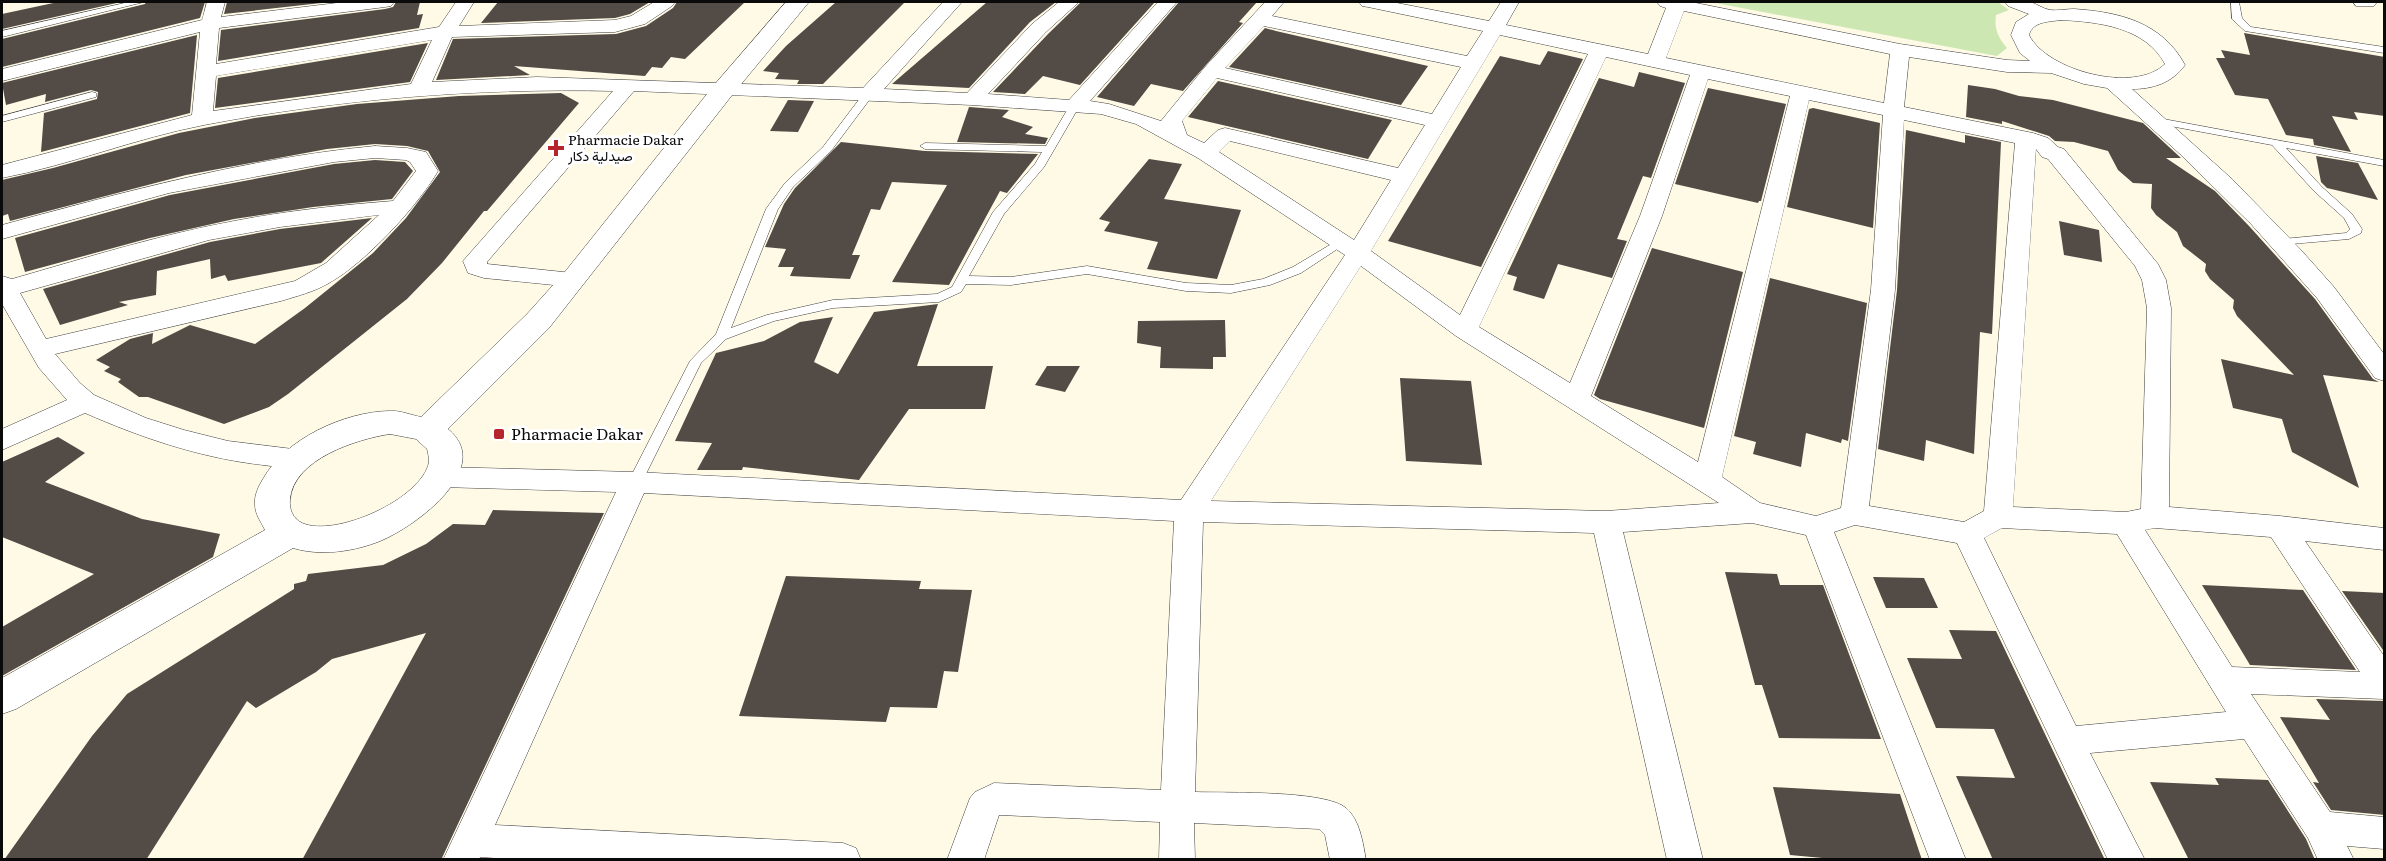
<svg xmlns="http://www.w3.org/2000/svg" width="2386" height="861" viewBox="0 0 2386 861" font-family="Literata,Vazirmatn,serif">
<rect width="100%" height="100%" fill="#fffae6"/>
<path fill="#cde7b2" d="M 1710,2 L 1998,2 L 2009,10 L 1996,15 C 1994,29 1998,37 2007,48 L 1997,56 Z"/>
<path fill="#524b46" d="M 58,2 L 121,2 L 2,29 L 2,14 Z
M 146,2 L 205,2 L 200,18 L 2,67 L 2,39 L 145,4 Z
M 227,2 L 330,2 L 224,14 Z
M 396,2 L 420,2 L 417,15 L 423,14 L 419,28 L 218,61 L 221,30 L 385,9 L 393,7 Z
M 498,2 L 650,2 L 630,14 L 615,18 L 481,23 Z
M 677,2 L 745,2 L 685,59 L 671,57 L 662,68 L 652,67 L 645,76 L 514,66 L 530,75 L 436,80 L 453,39 L 616,34 L 646,26 L 673,8 Z
M 836,2 L 905,2 L 823,84 L 797,84 L 799,80 L 775,79 L 779,73 L 763,71 L 786,46 Z
M 987,2 L 1056,2 L 1030,22 L 969,88 L 892,84 Z
M 1081,2 L 1155,2 L 1080,85 L 1043,76 L 1025,94 L 993,92 L 1048,34 Z
M 1179,2 L 1257,2 L 1239,22 L 1243,23 L 1183,91 L 1151,84 L 1134,106 L 1097,97 Z
M 1265,28 L 1276,31 L 1428,66 L 1401,105 L 1229,67 Z
M 2244,33 L 2385,57 L 2385,116 L 2354,112 L 2358,120 L 2332,116 L 2351,152 L 2314,145 L 2313,139 L 2286,135 L 2268,99 L 2235,95 L 2216,58 L 2225,58 L 2221,50 L 2250,55 Z
M 197,35 L 190,113 L 41,152 L 44,113 L 97,99 L 98,92 L 91,90 L 45,102 L 46,94 L 6,105 L 2,83 Z
M 428,43 L 410,82 L 215,108 L 218,78 Z
M 1548,51 L 1583,59 L 1481,267 L 1388,241 L 1500,56 L 1540,65 Z
M 1639,72 L 1685,83 L 1651,178 L 1643,176 L 1617,239 L 1627,241 L 1612,278 L 1558,264 L 1544,299 L 1513,290 L 1517,277 L 1507,274 L 1599,78 L 1634,87 Z
M 1218,81 L 1392,120 L 1368,159 L 1188,117 Z
M 1968,85 L 1995,89 L 2019,96 L 2053,100 L 2143,123 L 2181,158 L 2166,158 L 2215,191 L 2249,226 L 2315,299 L 2373,379 L 2379,382 L 2323,375 L 2359,488 L 2292,452 L 2282,419 L 2233,408 L 2221,359 L 2294,375 L 2237,316 L 2233,308 L 2234,300 L 2210,279 L 2205,271 L 2206,264 L 2183,246 L 2177,232 L 2156,215 L 2151,208 L 2152,184 L 2133,183 L 2118,170 L 2108,151 L 2074,142 L 2055,141 L 2049,136 L 2002,121 L 2002,124 L 1966,117 Z
M 1708,88 L 1786,104 L 1761,201 L 1759,201 L 1758,203 L 1675,184 Z
M 561,93 L 579,103 L 487,211 L 484,211 L 442,263 L 407,299 L 288,394 L 269,407 L 224,424 L 148,397 L 139,397 L 118,382 L 121,379 L 104,371 L 110,367 L 96,360 L 130,339 L 153,333 L 152,344 L 190,325 L 255,344 L 305,308 L 373,253 L 406,218 L 440,172 L 428,151 L 407,146 L 375,144 L 327,149 L 186,175 L 10,221 L 8,214 L 2,216 L 2,180 L 53,168 L 179,133 L 255,118 L 357,104 L 459,96 Z
M 788,100 L 814,101 L 798,132 L 770,131 Z
M 969,107 L 1009,110 L 1002,117 L 1033,127 L 1025,134 L 1048,138 L 1045,144 L 957,142 Z
M 1813,108 L 1880,123 L 1873,228 L 1787,207 L 1809,109 Z
M 1906,130 L 1965,143 L 1965,135 L 2001,142 L 1992,334 L 1980,332 L 1974,454 L 1926,440 L 1924,461 L 1878,449 L 1897,290 Z
M 841,142 L 925,151 L 1038,154 L 1007,193 L 1000,191 L 949,285 L 892,282 L 947,185 L 892,182 L 880,210 L 871,209 L 852,255 L 860,255 L 850,279 L 790,276 L 794,267 L 778,267 L 786,249 L 765,247 L 784,204 L 795,188 Z
M 2316,156 L 2358,163 L 2378,200 L 2327,188 L 2321,182 Z
M 1149,159 L 1182,164 L 1164,199 L 1241,210 L 1217,279 L 1147,269 L 1158,242 L 1104,231 L 1110,222 L 1099,219 Z
M 375,160 L 405,162 L 413,171 L 392,199 L 313,207 L 234,219 L 150,238 L 25,272 L 15,238 L 170,195 L 334,164 Z
M 372,218 L 321,263 L 228,281 L 225,275 L 211,279 L 210,259 L 157,271 L 156,295 L 119,302 L 128,305 L 60,325 L 43,289 L 210,242 L 280,229 Z
M 2059,221 L 2099,230 L 2102,262 L 2064,255 Z
M 1652,248 L 1743,272 L 1704,428 L 1600,399 L 1594,395 Z
M 1770,278 L 1867,303 L 1848,441 L 1842,439 L 1841,443 L 1806,433 L 1801,467 L 1753,454 L 1756,442 L 1734,436 Z
M 938,304 L 917,366 L 993,366 L 985,409 L 909,409 L 859,480 L 743,467 L 742,470 L 697,470 L 712,443 L 675,441 L 716,353 L 764,341 L 800,322 L 833,317 L 814,362 L 838,374 L 874,312 Z
M 1225,320 L 1226,357 L 1213,357 L 1213,369 L 1160,368 L 1161,347 L 1137,343 L 1138,321 Z
M 1047,366 L 1080,366 L 1065,392 L 1035,385 Z
M 1400,378 L 1471,381 L 1482,465 L 1406,461 Z
M 58,437 L 85,453 L 45,482 L 142,519 L 220,534 L 213,557 L 2,676 L 2,627 L 94,574 L 2,537 L 2,462 Z
M 493,510 L 604,513 L 441,860 L 302,860 L 426,633 L 332,659 L 316,672 L 256,708 L 247,701 L 146,860 L 4,860 L 92,736 L 127,694 L 294,589 L 294,584 L 306,581 L 308,574 L 383,565 L 426,544 L 453,524 L 485,525 Z
M 1725,572 L 1777,574 L 1780,585 L 1823,585 L 1881,739 L 1779,738 L 1762,685 L 1755,685 Z
M 786,576 L 921,581 L 919,589 L 972,590 L 958,672 L 944,671 L 937,708 L 890,707 L 886,722 L 739,716 Z
M 1873,577 L 1924,578 L 1938,608 L 1886,608 Z
M 2202,585 L 2303,590 L 2356,670 L 2250,665 Z
M 2342,591 L 2385,593 L 2385,653 Z
M 1949,630 L 1996,631 L 2105,860 L 1993,860 L 1956,776 L 2015,778 L 1994,729 L 1936,728 L 1907,658 L 1962,659 Z
M 2316,699 L 2385,701 L 2385,815 L 2331,810 L 2313,782 L 2319,783 L 2280,717 L 2330,720 Z
M 2215,778 L 2268,780 L 2306,839 L 2315,860 L 2189,860 L 2150,782 L 2219,785 Z
M 1773,787 L 1900,794 L 1922,860 L 1844,860 L 1790,855 Z"/>
<g fill="none" stroke-linecap="round" stroke-linejoin="round">
<defs>
<path id="service" d="M 129,2 L 144,2 L 2,37 L 2,31 Z
M 2231,2 L 2239,2 L 2242,18 L 2251,27 L 2384,47 L 2384,53 L 2245,31 L 2232,19 Z
M 92,92 L 96,93 L 96,97 L 2,122 L 2,116 Z
M 868,92 L 873,95 L 831,151 L 793,187 L 778,209 L 731,328 L 767,315 L 833,300 L 937,294 L 952,287 L 993,212 L 1035,164 L 1042,152 L 925,149 L 920,146 L 925,143 L 1046,146 L 1070,105 L 1075,102 L 1080,105 L 1044,167 L 1004,214 L 969,276 L 1011,277 L 1087,266 L 1186,283 L 1231,285 L 1263,279 L 1293,267 L 1338,240 L 1342,238 L 1348,242 L 1301,273 L 1270,285 L 1231,293 L 1186,291 L 1087,274 L 1011,285 L 966,284 L 961,292 L 939,302 L 833,308 L 774,321 L 726,339 L 701,363 L 640,486 L 630,486 L 628,482 L 690,361 L 716,334 L 766,209 L 785,183 L 823,147 L 864,93 Z
M 2158,118 L 2384,160 L 2384,166 L 2286,148 L 2322,187 L 2352,214 L 2362,229 L 2361,233 L 2349,239 L 2279,245 L 2277,243 L 2283,239 L 2346,233 L 2350,229 L 2344,218 L 2314,191 L 2272,145 L 2154,123 L 2153,121 Z"/>
<path id="minor" d="M 207,2 L 225,2 L 221,17 L 345,2 L 394,2 L 391,6 L 385,7 L 219,28 L 216,64 L 439,27 L 456,2 L 474,2 L 459,26 L 615,20 L 631,16 L 654,2 L 675,2 L 672,6 L 645,24 L 615,32 L 452,37 L 432,82 L 537,77 L 863,88 L 943,2 L 962,2 L 884,89 L 967,93 L 1032,24 L 1059,2 L 1079,2 L 1046,32 L 988,94 L 1069,100 L 1158,2 L 1177,2 L 1090,101 L 1109,104 L 1161,121 L 1205,67 L 1265,2 L 1284,2 L 1272,16 L 1467,56 L 1483,31 L 1368,7 L 1362,6 L 1359,2 L 1392,2 L 1489,21 L 1501,2 L 1519,2 L 1506,25 L 1648,54 L 1666,8 L 1660,6 L 1657,2 L 1691,2 L 1900,44 L 2007,60 L 2030,61 L 2020,53 L 2011,35 L 2016,22 L 2029,14 L 2008,6 L 2005,2 C 2013,2 2021,0 2029,2 C 2036,3 2043,9 2050,10 C 2057,11 2066,9 2074,9 C 2119,12 2162,22 2185,65 C 2172,83 2153,89 2132,89 L 2232,179 L 2301,250 L 2334,287 L 2384,354 L 2384,381 L 2375,378 L 2317,298 L 2251,224 L 2180,154 L 2107,88 L 2084,84 L 2051,73 L 2007,72 L 1909,57 L 1904,107 L 2033,133 L 2048,138 L 2058,147 L 2064,149 L 2158,264 L 2166,280 L 2171,308 L 2169,507 L 2280,516 L 2384,528 L 2384,550 L 2305,541 L 2384,656 L 2384,699 L 2251,694 L 2330,812 L 2384,817 L 2384,849 L 2347,846 L 2354,860 L 2318,860 L 2308,838 L 2244,739 L 2090,753 L 2145,860 L 2108,860 L 1957,543 L 1855,525 L 1834,532 L 1966,860 L 1930,860 L 1806,535 L 1752,523 L 1623,532 L 1703,860 L 1667,860 L 1594,533 L 1203,522 L 1195,792 C 1226,793 1325,790 1346,808 C 1360,820 1363,843 1366,860 L 1330,860 L 1325,835 L 1319,829 L 1194,823 L 1195,860 L 1159,860 L 1160,822 L 999,815 L 984,860 L 947,860 L 970,798 L 975,792 L 994,783 L 1161,790 L 1174,521 L 644,493 L 495,825 L 843,843 L 856,848 L 861,860 L 528,860 L 480,857 L 479,860 L 443,860 L 616,492 L 441,487 L 431,484 L 427,477 L 431,470 L 441,467 L 635,472 L 1181,500 L 1345,255 L 1198,158 L 1136,124 L 1101,114 L 972,105 L 634,91 L 487,262 L 487,264 L 582,274 L 586,279 L 582,284 L 574,287 L 484,278 L 468,273 L 463,261 L 613,91 C 476,88 339,99 204,125 C 136,138 70,165 2,178 L 2,165 L 192,115 L 200,32 L 2,81 L 2,69 L 202,20 ZM 1684,11 L 1890,54 L 1884,103 L 1666,58 ZM 2061,20 C 2099,22 2145,27 2165,64 C 2135,94 2047,71 2029,35 C 2033,21 2049,22 2061,20 ZM 1264,26 L 1461,67 L 1432,114 L 1225,68 ZM 1500,35 L 1588,54 L 1460,315 L 1371,251 ZM 432,40 L 411,84 L 213,111 L 216,76 ZM 1606,57 L 1690,75 L 1640,216 L 1570,383 L 1479,327 ZM 1217,78 L 1425,125 L 1398,168 L 1225,128 L 1218,130 L 1204,143 L 1187,135 L 1182,121 ZM 1708,79 L 1790,96 L 1698,462 L 1591,396 L 1662,216 ZM 1809,100 L 1883,115 L 1871,290 L 1841,508 L 1816,516 L 1760,503 L 1722,477 ZM 1904,120 L 2015,143 L 1984,511 L 1964,522 L 1869,506 L 1895,290 ZM 1230,141 L 1391,180 L 1354,240 L 1219,152 ZM 2036,149 L 2042,157 L 2048,159 L 2135,266 L 2142,280 L 2147,308 L 2141,509 L 2126,512 L 2013,507 ZM 1361,266 L 1456,336 L 1719,503 L 1606,511 L 1211,501 ZM 2002,528 L 2117,534 L 2226,712 L 2076,726 L 1984,538 ZM 2155,528 L 2271,537 L 2360,672 L 2232,667 L 2145,530 Z
M 2353,2 L 2377,2 L 2374,6 L 2356,6 Z
M 375,146 L 407,148 L 426,152 L 438,171 C 417,207 365,263 329,283 C 314,292 297,296 281,301 L 55,354 L 80,383 L 94,395 L 146,418 L 184,430 L 228,441 L 309,451 L 313,458 L 309,465 C 294,469 278,467 263,465 C 201,458 142,438 85,413 L 2,450 L 2,429 L 67,400 L 39,368 L 2,304 L 2,276 L 12,279 C 85,258 159,235 234,221 C 286,211 340,205 393,201 L 416,171 L 410,162 L 406,160 L 375,158 L 334,162 L 169,193 L 2,239 L 2,225 C 124,192 248,158 375,146 ZM 379,215 L 326,263 L 295,281 L 46,339 L 20,293 L 209,240 L 280,227 Z"/>
<path id="tertiary" d="M 786,2 L 809,2 L 733,94 L 549,328 L 448,429 C 497,469 410,531 375,543 C 350,552 319,556 293,548 L 16,709 L 2,714 L 2,678 L 265,530 C 261,522 255,514 255,505 C 254,496 258,487 263,479 C 285,439 344,412 389,411 C 399,410 411,415 421,417 L 527,314 L 564,273 L 715,84 ZM 390,434 L 416,439 L 427,449 C 428,452 429,458 429,462 C 422,499 335,538 302,523 C 293,519 289,509 290,500 C 293,459 357,439 390,434 Z"/>
</defs>
<use href="#service" stroke="#3d3d3d" stroke-width="1"/>
<use href="#minor" stroke="#3d3d3d" stroke-width="1"/>
<use href="#tertiary" stroke="#3d3d3d" stroke-width="1"/>
<use href="#service" fill="#fff" fill-rule="evenodd"/>
<use href="#minor" fill="#fff" fill-rule="evenodd"/>
<use href="#tertiary" fill="#fff" fill-rule="evenodd"/>
</g>
<g fill="#b6252c" stroke="#fff" stroke-width="2">
<path d="M553 139h6v6h6v6h-6v6h-6v-6h-6v-6h6z"/>
<rect x="493" y="428" width="12" height="12" rx="3"/>
</g>
<g text-anchor="middle" stroke-width="6" stroke-linejoin="round" paint-order="stroke">
<g font-size="14" fill="#0a0a0a" stroke="#fff" text-anchor="start">
<text x="568" y="145">Pharmacie Dakar<tspan x="568" dy="16">صيدلية دكار</tspan></text>
</g>
<g font-size="16" fill="#0a0a0a" stroke="#fff" text-anchor="start">
<text x="511" y="440">Pharmacie Dakar</text>
</g>
</g>
<rect width="2386" height="861" fill="none" stroke="#0a0a0a" stroke-width="6"/>
</svg>
